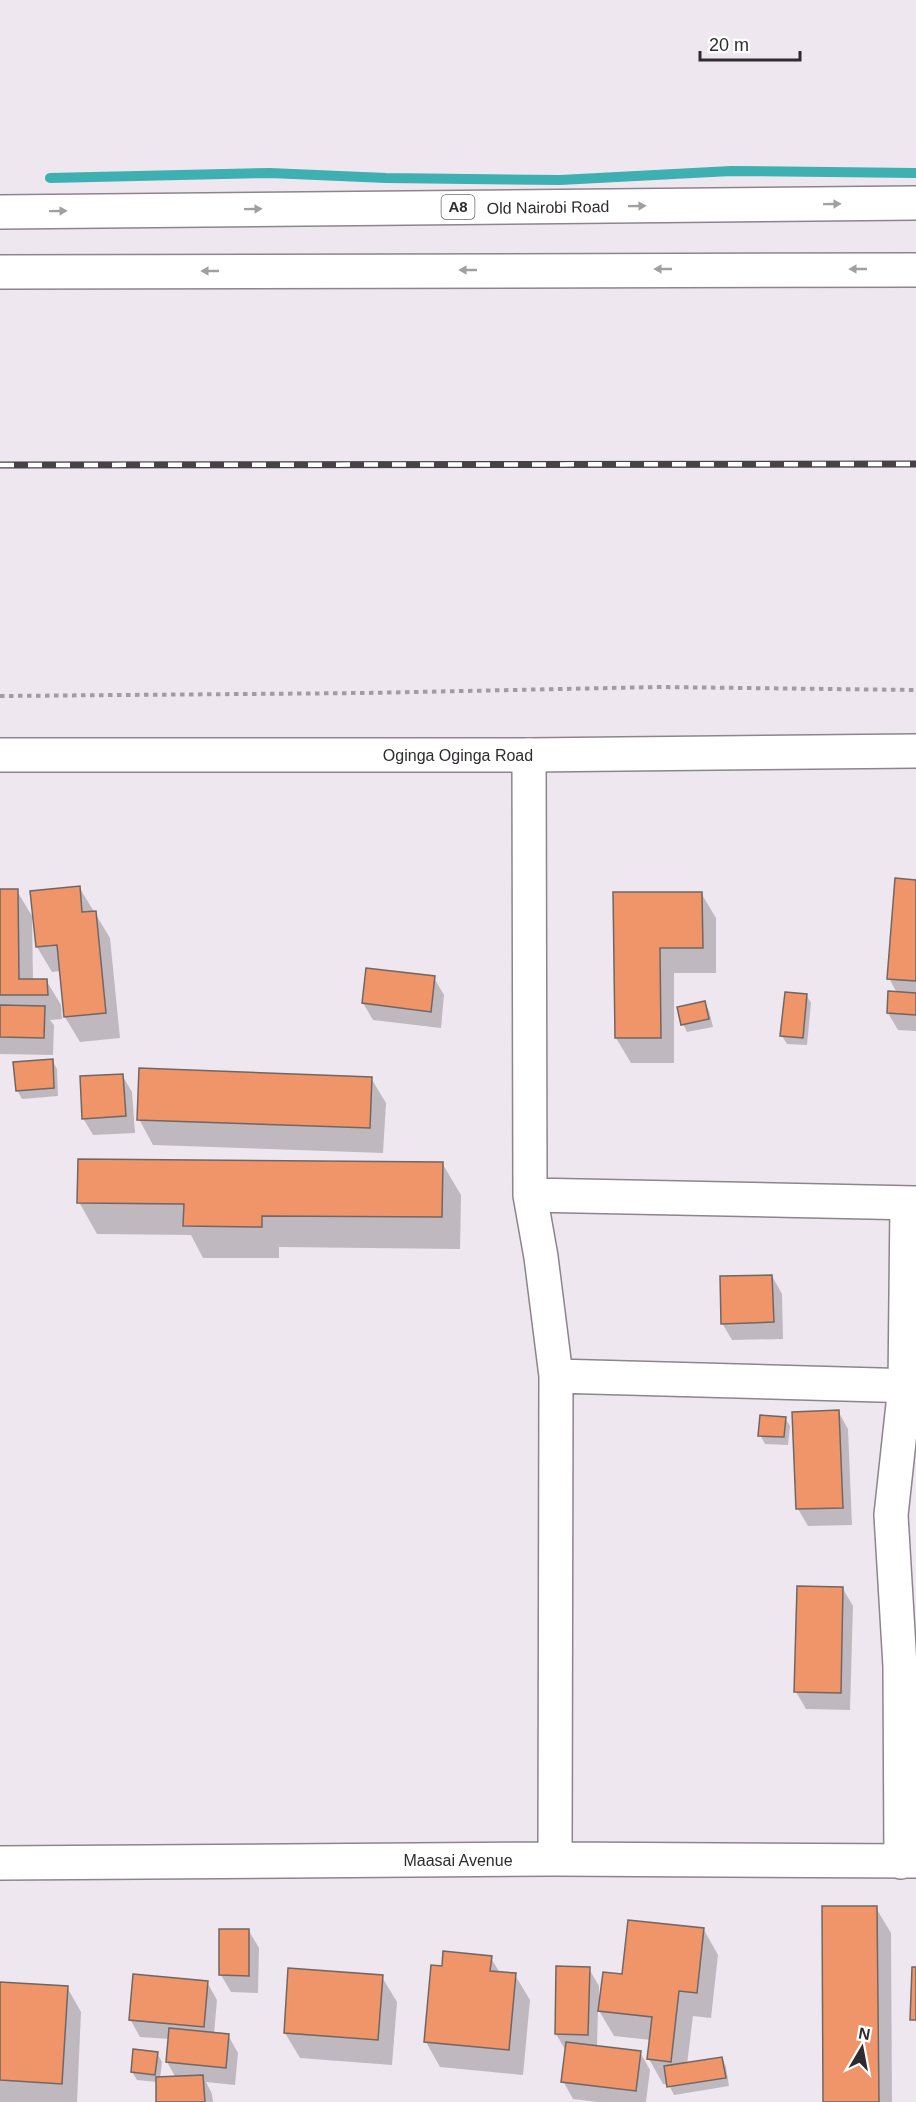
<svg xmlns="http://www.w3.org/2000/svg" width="916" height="2102" viewBox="0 0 916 2102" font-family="Arial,sans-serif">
<rect width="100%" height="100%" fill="#efe7ef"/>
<path fill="#0003" d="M 916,881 L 916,1031 L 898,1030 L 888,1013 L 897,993 L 889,978 Z
M 79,887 L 110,938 L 120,1038 L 80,1042 L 65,1017 L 61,971 L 52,972 L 37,947 Z
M 0,891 L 17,891 L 32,916 L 33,980 L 46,980 L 61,1005 L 62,1019 L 50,1020 L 54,1025 L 53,1055 L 0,1054 Z
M 701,893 L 716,918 L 716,973 L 674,973 L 674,1063 L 631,1063 L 616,1038 L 615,894 Z
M 434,978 L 444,995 L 441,1028 L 373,1020 L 363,1003 Z
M 806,995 L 811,1003 L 807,1045 L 787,1044 L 782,1036 Z
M 705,1003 L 709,1011 L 713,1027 L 687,1032 L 683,1024 Z
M 52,1060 L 57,1069 L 58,1096 L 22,1099 L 17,1090 Z
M 122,1075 L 132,1092 L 135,1133 L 93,1135 L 83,1118 Z
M 371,1078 L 386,1103 L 383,1153 L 153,1145 L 139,1119 Z
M 442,1163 L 461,1195 L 460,1249 L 279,1247 L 279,1258 L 203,1258 L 191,1235 L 97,1234 L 79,1202 Z
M 772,1276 L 782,1294 L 783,1339 L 732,1340 L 722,1323 Z
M 838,1411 L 848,1429 L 852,1525 L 808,1526 L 798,1509 Z
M 785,1418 L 790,1426 L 788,1445 L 765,1444 L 760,1435 Z
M 843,1589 L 853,1606 L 850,1710 L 806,1709 L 796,1692 Z
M 876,1908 L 891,1933 L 892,2102 L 825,2102 Z
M 704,1930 L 718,1955 L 711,2018 L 693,2016 L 687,2064 L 722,2058 L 726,2067 L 729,2086 L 674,2095 L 669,2085 L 663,2084 L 649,2059 L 651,2040 L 614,2036 L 598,2009 L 597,2047 L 640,2052 L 650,2070 L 646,2102 L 598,2102 L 573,2099 L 563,2081 L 566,2051 L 556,2034 L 589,1969 L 599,1986 L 599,1999 L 601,2000 L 623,1976 Z
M 249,1931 L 259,1948 L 258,1993 L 231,1992 L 221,1975 Z
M 491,1958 L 500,1973 L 515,1975 L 530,2000 L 523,2075 L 440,2067 L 426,2042 L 443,1968 Z
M 382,1977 L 397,2002 L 392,2065 L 300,2058 L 285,2033 Z
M 207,1982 L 217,2000 L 214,2034 L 228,2035 L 238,2053 L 235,2085 L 206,2082 L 212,2094 L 213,2102 L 158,2102 L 157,2082 L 137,2080 L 132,2072 L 157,2053 L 162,2062 L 160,2078 L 176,2078 L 167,2062 L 170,2039 L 140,2037 L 130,2019 Z
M 0,1983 L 67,1987 L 81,2012 L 77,2102 L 0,2102 Z"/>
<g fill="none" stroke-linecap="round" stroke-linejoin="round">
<path stroke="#3eb0b1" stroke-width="10" d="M 50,178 L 270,173 L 386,178 L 560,180 L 731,171 L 916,173"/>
</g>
<path fill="#f0946a" stroke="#706763" stroke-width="1.5" d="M 895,878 L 916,880 L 916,981 L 887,979 Z
M 80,886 L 82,912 L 96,911 L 106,1013 L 64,1017 L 57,945 L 36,947 L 30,891 Z
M 0,889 L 18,889 L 19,979 L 47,979 L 48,995 L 0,995 Z
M 613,892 L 702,892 L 703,948 L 660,948 L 661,1038 L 615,1038 Z
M 366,968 L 435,976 L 431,1012 L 362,1003 Z
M 888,991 L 916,993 L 916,1015 L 887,1013 Z
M 785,992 L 807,994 L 803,1038 L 780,1036 Z
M 705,1001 L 709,1019 L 681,1025 L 677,1007 Z
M 0,1005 L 45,1006 L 44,1038 L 0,1037 Z
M 53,1059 L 54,1088 L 16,1091 L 13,1062 Z
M 139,1068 L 372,1077 L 370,1128 L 137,1120 Z
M 123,1074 L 126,1116 L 82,1119 L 80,1076 Z
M 78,1159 L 443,1162 L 442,1217 L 262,1216 L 262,1227 L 183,1226 L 184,1204 L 77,1203 Z
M 772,1275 L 774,1322 L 721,1324 L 720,1276 Z
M 839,1410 L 843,1508 L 796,1509 L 792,1412 Z
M 760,1415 L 786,1417 L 784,1437 L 758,1436 Z
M 797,1586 L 843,1587 L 841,1693 L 794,1692 Z
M 822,1906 L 877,1906 L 879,2102 L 823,2102 Z
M 628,1920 L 704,1928 L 697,1993 L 679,1991 L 671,2062 L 647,2059 L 652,2017 L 598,2011 L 603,1972 L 622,1974 Z
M 219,1929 L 249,1929 L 249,1976 L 219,1975 Z
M 443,1951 L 492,1956 L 490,1971 L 516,1973 L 509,2050 L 424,2042 L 431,1965 L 442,1966 Z
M 556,1966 L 590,1967 L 588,2035 L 555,2034 Z
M 912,1967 L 916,1967 L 916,2020 L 910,2020 Z
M 288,1968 L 383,1975 L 378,2040 L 284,2033 Z
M 133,1974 L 208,1981 L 204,2027 L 129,2020 Z
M 0,1982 L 68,1986 L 62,2084 L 0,2080 Z
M 169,2028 L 229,2034 L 226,2068 L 166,2062 Z
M 566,2042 L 641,2051 L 636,2091 L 561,2082 Z
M 133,2049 L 158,2052 L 155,2075 L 131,2072 Z
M 722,2057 L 726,2078 L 667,2087 L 664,2066 Z
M 203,2075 L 205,2102 L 156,2102 L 156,2077 Z"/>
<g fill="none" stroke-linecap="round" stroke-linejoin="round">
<defs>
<path id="minor" d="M 529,755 L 530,1195 L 541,1257 L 556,1376 L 555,1859
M 530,1195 L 916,1203
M 556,1376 L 916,1386
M 901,1862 L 900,1666 L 891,1515 L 905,1386 L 907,1203
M 0,1863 L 555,1859 L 916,1861"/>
<path id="tertiary" d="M 0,755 L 529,755 L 916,751"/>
<path id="trunk" d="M 0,212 L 916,203
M 0,272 L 916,270"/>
</defs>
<use href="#minor" stroke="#8c858c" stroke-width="36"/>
<use href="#tertiary" stroke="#8c858c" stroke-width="36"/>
<use href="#trunk" stroke="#8c858c" stroke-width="36"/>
<path stroke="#a29ca2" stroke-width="4" stroke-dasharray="4.5 4.5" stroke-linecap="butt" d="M 0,696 L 366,693 L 659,687 L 916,690"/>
<use href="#minor" stroke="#fff" stroke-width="33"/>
<use href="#tertiary" stroke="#fff" stroke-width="33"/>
<use href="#trunk" stroke="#fff" stroke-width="33"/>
<defs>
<path id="rail" d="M 0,465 L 916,464"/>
</defs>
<use href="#rail" stroke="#464246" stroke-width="7"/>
<use href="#rail" stroke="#fff" stroke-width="4.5" stroke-dasharray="14" stroke-linecap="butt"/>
</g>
<defs><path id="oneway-solid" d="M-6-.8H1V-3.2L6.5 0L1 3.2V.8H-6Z" transform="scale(1.5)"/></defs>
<g fill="#a1a0a1">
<use href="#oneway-solid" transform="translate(832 204) rotate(-1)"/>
<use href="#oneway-solid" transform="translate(637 206) rotate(-1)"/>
<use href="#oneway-solid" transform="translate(253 209) rotate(-1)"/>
<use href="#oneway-solid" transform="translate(58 211) rotate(-1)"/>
<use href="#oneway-solid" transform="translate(663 269) rotate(180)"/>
<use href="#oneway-solid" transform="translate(858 269) rotate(-180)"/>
<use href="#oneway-solid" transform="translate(468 270) rotate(180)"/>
<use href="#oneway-solid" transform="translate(210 271) rotate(180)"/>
</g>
<g text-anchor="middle" stroke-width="4.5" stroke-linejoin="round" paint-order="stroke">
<rect fill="#fff" stroke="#6d6b6d" stroke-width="1.5" x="441.5" y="195" width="33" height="24" rx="4.5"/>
<g font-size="15" font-weight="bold" fill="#2f2c2f">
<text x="458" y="212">A8</text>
</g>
<g font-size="16" fill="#2f2c2f" stroke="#fff">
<text transform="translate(548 207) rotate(-1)" y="6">Old Nairobi Road</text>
<text x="458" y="761">Oginga Oginga Road</text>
<text x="458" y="1866">Maasai Avenue</text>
</g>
</g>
<g transform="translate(862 2048) rotate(10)" stroke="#ffffff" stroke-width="4.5" paint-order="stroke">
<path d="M0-4.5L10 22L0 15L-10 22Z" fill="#2f2c2f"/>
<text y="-9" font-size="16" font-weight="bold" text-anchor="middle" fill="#2f2c2f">N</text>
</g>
<path d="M700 51v9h100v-9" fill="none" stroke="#2f2c2f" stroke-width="3"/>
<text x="709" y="51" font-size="18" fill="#2f2c2f" stroke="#ffffff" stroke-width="4.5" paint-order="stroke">20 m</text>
</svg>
